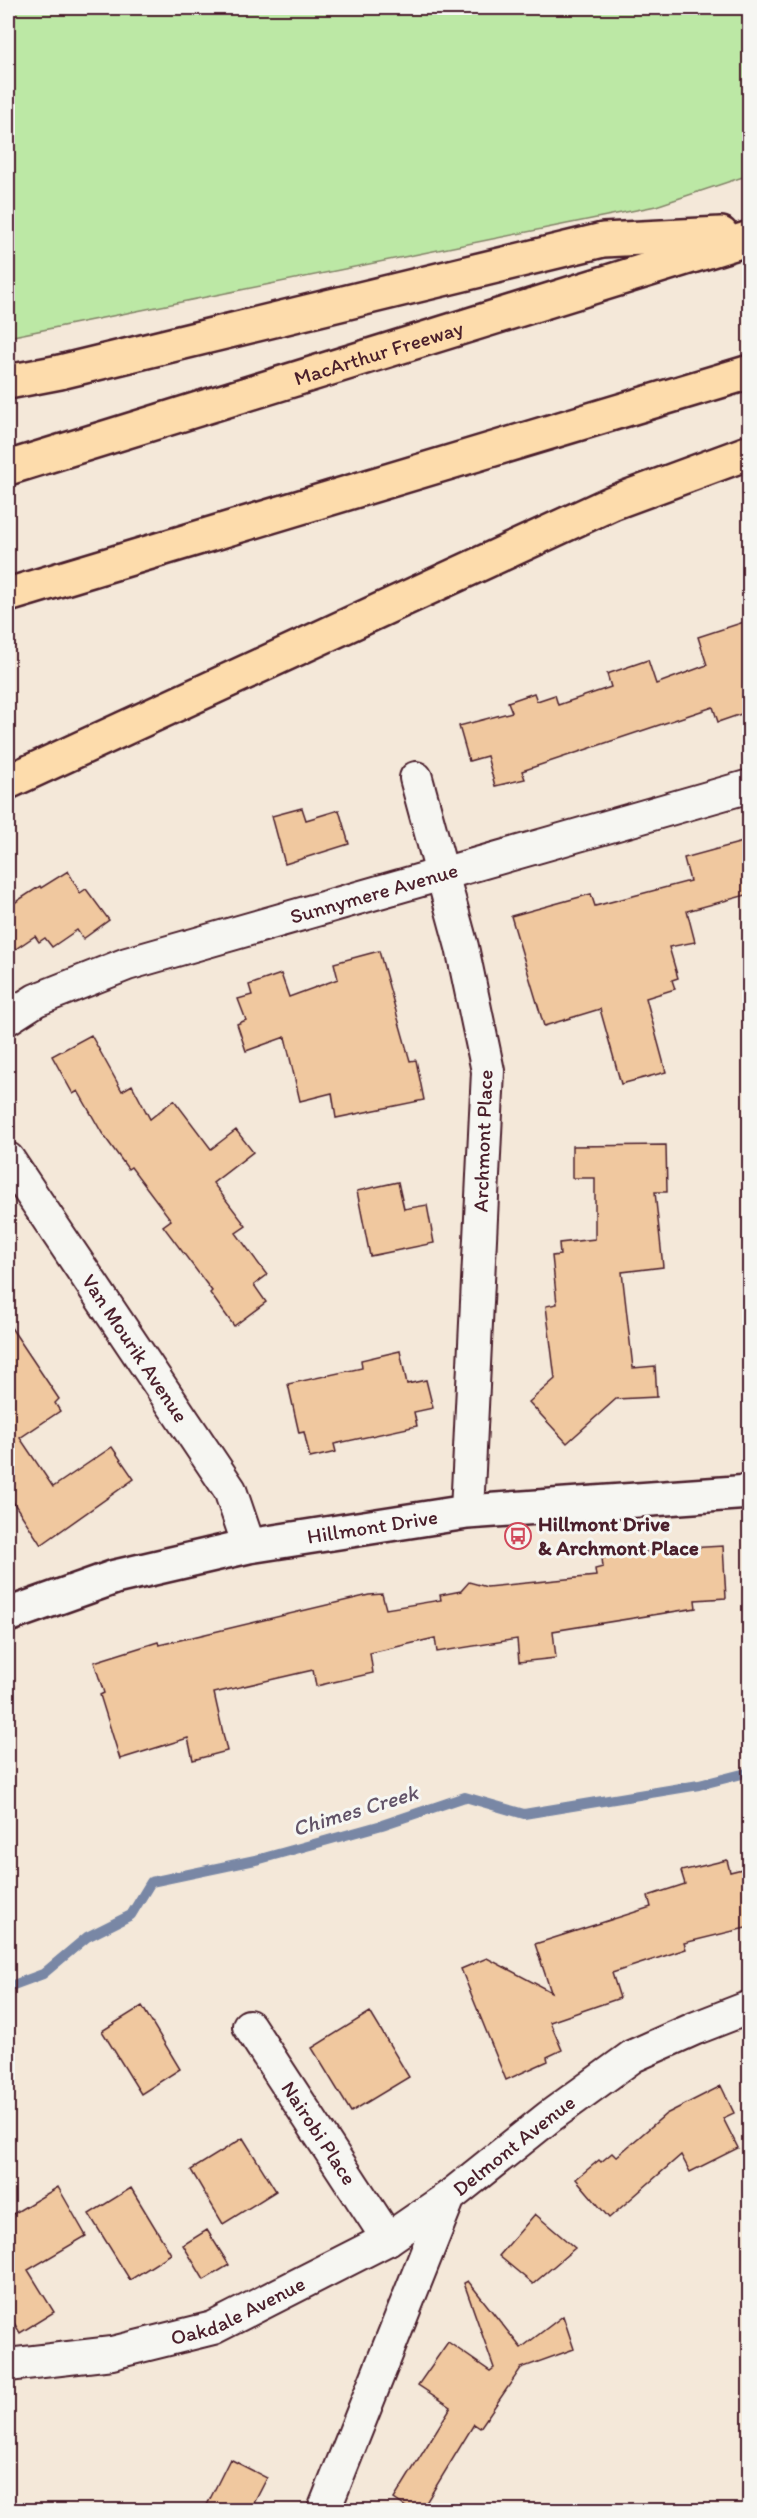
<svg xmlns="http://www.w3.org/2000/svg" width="757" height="2518" viewBox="0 0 757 2518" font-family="Itim,sans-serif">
<rect width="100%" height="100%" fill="#f4e8d9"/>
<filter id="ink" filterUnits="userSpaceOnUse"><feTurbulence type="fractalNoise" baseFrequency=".0167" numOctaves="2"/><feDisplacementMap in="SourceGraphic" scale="12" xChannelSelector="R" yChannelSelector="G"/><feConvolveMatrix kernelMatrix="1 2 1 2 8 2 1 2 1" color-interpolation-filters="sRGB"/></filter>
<g filter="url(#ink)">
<path fill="#bce8a5" stroke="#838468" stroke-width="1.5" d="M 8,8 L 749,8 L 749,175 L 656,206 L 8,337 Z"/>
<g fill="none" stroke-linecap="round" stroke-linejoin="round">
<path stroke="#7987a5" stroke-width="10" d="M 8,1987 L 43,1974 L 87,1937 L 131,1915 L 151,1882 L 260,1859 L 382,1825 L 465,1797 L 524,1814 L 699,1785 L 750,1772"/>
</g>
<path fill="#f0c89f" stroke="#4a1f2b" stroke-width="1.5" d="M 750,620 L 750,711 L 718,722 L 713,707 L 522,771 L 525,779 L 495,786 L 487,756 L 469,761 L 459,726 L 512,712 L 508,702 L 534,693 L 537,701 L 555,695 L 558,705 L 611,687 L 607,674 L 648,660 L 656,684 L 707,665 L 698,637 Z
M 302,808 L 306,820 L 339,810 L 349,844 L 285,864 L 272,816 Z
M 750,840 L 750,894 L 687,911 L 695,942 L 669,947 L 678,978 L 672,980 L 675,989 L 646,998 L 666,1072 L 621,1084 L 600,1009 L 544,1026 L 511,916 L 591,894 L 595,906 L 690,881 L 684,858 Z
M 68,871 L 80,893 L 86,889 L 109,920 L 83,939 L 77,930 L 52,947 L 45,938 L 39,942 L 35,936 L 8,954 L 8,907 L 40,886 L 41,888 Z
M 379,951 L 410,1061 L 416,1060 L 424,1100 L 336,1118 L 332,1093 L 300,1101 L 285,1037 L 246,1051 L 237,1024 L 246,1020 L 238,999 L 252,995 L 249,985 L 281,974 L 289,997 L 338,979 L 334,963 Z
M 91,1035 L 122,1091 L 132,1085 L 150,1119 L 174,1100 L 211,1149 L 236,1130 L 253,1152 L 213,1183 L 246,1226 L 236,1233 L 267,1275 L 254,1285 L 266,1302 L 234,1326 L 210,1293 L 212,1291 L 163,1226 L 171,1220 L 131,1167 L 128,1169 L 102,1133 L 78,1091 L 73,1094 L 52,1056 Z
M 666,1145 L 667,1192 L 655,1192 L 663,1267 L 622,1272 L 633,1368 L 655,1366 L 657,1397 L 616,1399 L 567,1443 L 529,1402 L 555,1379 L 546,1306 L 557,1304 L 552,1256 L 560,1255 L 559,1243 L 595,1239 L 595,1178 L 572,1178 L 572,1146 Z
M 398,1182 L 404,1209 L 427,1205 L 434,1243 L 370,1256 L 357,1191 Z
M 8,1323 L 59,1399 L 55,1403 L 60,1411 L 20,1438 L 53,1487 L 112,1447 L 134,1479 L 41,1545 L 8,1494 Z
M 400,1351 L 407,1384 L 426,1380 L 433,1408 L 414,1412 L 417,1426 L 334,1444 L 336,1452 L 310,1458 L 304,1432 L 299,1433 L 288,1384 L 362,1368 L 361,1360 Z
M 723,1546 L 726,1598 L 695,1600 L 696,1608 L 553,1631 L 556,1658 L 519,1662 L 517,1639 L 437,1652 L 435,1638 L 370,1653 L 373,1673 L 316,1686 L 313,1670 L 214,1693 L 227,1751 L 193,1760 L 188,1738 L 120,1759 L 100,1695 L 104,1693 L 94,1662 L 158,1642 L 159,1645 L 369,1595 L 382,1594 L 386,1609 L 441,1600 L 440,1595 L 461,1591 L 469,1582 L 487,1587 L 596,1576 L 595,1569 L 603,1567 L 602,1558 L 670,1549 Z
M 727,1860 L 730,1872 L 750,1867 L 750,1927 L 684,1943 L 686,1949 L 612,1973 L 620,1998 L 550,2022 L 562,2050 L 547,2057 L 548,2061 L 506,2080 L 461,1969 L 487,1958 L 551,1992 L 535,1944 L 651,1907 L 648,1896 L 685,1884 L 681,1871 Z
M 142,2006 L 180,2069 L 141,2094 L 102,2031 Z
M 370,2012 L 409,2077 L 351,2112 L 312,2048 Z
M 721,2086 L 734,2113 L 723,2118 L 738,2148 L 690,2172 L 681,2155 L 609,2218 L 576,2179 L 599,2160 L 601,2162 L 612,2153 L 616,2157 L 666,2114 Z
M 243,2138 L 276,2191 L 223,2224 L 191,2170 Z
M 58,2187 L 86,2236 L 28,2270 L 54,2312 L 20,2333 L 8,2313 L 8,2217 Z
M 131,2188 L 171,2254 L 130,2280 L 89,2214 Z
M 535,2214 L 575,2248 L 533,2284 L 499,2256 Z
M 207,2230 L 229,2265 L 204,2280 L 183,2245 Z
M 468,2281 L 521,2348 L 563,2316 L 574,2349 L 521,2368 L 480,2428 L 474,2424 L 421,2511 L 412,2511 L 394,2499 L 451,2407 L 418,2385 L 448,2342 L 490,2371 L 494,2368 L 464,2283 Z
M 230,2459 L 267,2478 L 250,2511 L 204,2511 Z"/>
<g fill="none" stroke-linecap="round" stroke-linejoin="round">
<defs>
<g id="minor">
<path d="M 416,778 L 462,947 L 488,1071 L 467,1512"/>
<path id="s1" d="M 8,1018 L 36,1000 L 127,964 L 750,786"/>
<path id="s2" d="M 8,1159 L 230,1490 L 249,1546"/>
<path id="s3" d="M 249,2026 L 388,2239"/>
<path id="s4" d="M 8,2365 L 112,2353 L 213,2328 L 388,2239 L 449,2197"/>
<path id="s5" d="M 324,2510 L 449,2197 L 549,2117 L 633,2056 L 696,2028 L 750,2007"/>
</g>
<g id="tertiary">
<path id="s6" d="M 8,1615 L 115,1577 L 249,1546 L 467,1512 L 750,1492"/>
</g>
<g id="motorway">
<path d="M 8,382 L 60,372 L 603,240 L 721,234"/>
<path id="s7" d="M 8,468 L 750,238"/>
<path d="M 8,595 L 750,372"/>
<path d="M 8,782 L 612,503 L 750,452"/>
</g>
</defs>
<use href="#minor" stroke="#4a1f2b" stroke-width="36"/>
<use href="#tertiary" stroke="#4a1f2b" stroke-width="38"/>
<use href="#motorway" stroke="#4a1f2b" stroke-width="38"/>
<use href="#minor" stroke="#f6f6f2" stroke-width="32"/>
<use href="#tertiary" stroke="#f6f6f2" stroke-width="33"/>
<use href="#motorway" stroke="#fddcac" stroke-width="33"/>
</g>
</g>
<defs>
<symbol id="bus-ring" viewBox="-11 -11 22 22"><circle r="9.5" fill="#f6f6f2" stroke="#d1495b" stroke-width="1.5"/><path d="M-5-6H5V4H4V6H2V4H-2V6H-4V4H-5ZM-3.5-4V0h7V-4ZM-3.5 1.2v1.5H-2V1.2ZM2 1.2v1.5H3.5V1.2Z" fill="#d1495b"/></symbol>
</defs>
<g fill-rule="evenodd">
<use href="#bus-ring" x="503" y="1521" width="30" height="30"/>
</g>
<g text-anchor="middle" stroke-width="6" stroke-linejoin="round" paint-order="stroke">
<g font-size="21" fill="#4a1f2b" stroke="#f6f6f2">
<text dy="7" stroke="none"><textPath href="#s7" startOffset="388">MacArthur Freeway</textPath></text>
<text dy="7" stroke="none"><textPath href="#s1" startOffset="388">Sunnymere Avenue</textPath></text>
<text transform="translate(483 1141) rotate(-88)" y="7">Archmont Place</text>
<text dy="7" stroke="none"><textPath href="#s2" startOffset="228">Van Mourik Avenue</textPath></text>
<text dy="7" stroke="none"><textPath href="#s6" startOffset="376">Hillmont Drive</textPath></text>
<text dy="7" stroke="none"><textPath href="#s3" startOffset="128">Nairobi Place</textPath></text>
<text dy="7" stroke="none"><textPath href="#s5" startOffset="420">Delmont Avenue</textPath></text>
<text dy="7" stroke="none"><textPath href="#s4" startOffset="238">Oakdale Avenue</textPath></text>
</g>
<g font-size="21" font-weight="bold" fill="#4a1f2b" stroke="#f6f6f2" text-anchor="start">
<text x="538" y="1531">Hillmont Drive<tspan x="538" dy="24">&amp; Archmont Place</tspan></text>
</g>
<g font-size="22" font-style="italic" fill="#625368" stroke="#f6f6f2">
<text transform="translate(355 1810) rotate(-17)" y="8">Chimes Creek</text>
</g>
</g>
<rect width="757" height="2518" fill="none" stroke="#f6f6f2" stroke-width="30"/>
<rect x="15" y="15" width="727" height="2488" fill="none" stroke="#4a1f2b" stroke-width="2" filter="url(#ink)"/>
</svg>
